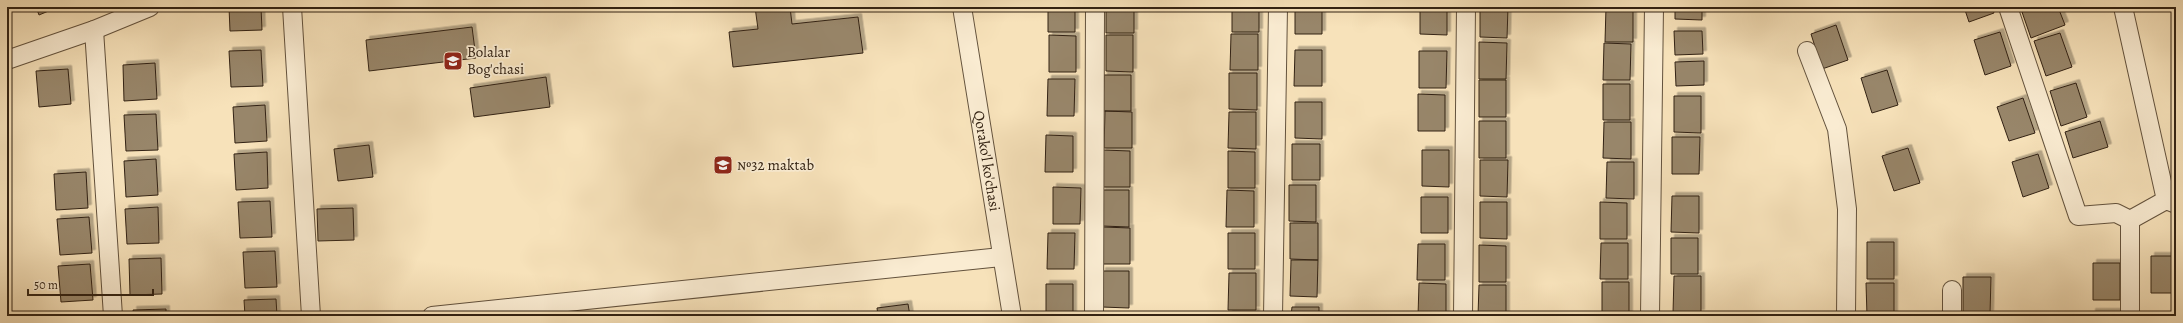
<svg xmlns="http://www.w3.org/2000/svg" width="2183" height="323" viewBox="0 0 2183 323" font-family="Alegreya,serif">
<defs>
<filter id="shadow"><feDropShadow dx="3.5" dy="-3.5" stdDeviation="0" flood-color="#0004"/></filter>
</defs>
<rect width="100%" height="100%" fill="#f7e2ba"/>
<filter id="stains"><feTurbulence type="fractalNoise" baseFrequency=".005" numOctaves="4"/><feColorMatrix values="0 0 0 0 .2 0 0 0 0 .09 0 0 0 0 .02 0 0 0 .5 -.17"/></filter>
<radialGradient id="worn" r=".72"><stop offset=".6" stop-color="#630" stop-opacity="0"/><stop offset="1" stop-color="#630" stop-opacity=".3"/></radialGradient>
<path fill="#98866a" stroke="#322213" filter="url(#shadow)" d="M 36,7 L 58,7 L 39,15 Z
M 229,7 L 261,7 L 262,30 L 230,31 Z
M 755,7 L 790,7 L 792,24 L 858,17 L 863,53 L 733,67 L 729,32 L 758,29 Z
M 1048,7 L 1075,7 L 1075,32 L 1048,32 Z
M 1106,7 L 1134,7 L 1134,33 L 1106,33 Z
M 1232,7 L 1259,7 L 1259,32 L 1232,32 Z
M 1295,7 L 1322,7 L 1322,34 L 1295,34 Z
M 1420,7 L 1447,7 L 1447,35 L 1420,34 Z
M 1480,7 L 1508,7 L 1507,38 L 1480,37 Z
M 1606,7 L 1633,7 L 1633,42 L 1605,42 Z
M 1675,7 L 1702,7 L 1702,20 L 1675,19 Z
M 1964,7 L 1992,7 L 1994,13 L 1969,22 Z
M 2036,7 L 2058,7 L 2065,25 L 2031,38 L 2022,12 Z
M 1836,25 L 1848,60 L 1822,69 L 1811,34 Z
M 472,27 L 476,58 L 369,71 L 366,40 Z
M 1674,31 L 1702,31 L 1703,54 L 1675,55 Z
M 2000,32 L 2011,66 L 1985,75 L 1974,40 Z
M 2060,33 L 2072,67 L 2046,76 L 2034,41 Z
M 1231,34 L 1258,34 L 1258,70 L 1230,70 Z
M 1049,35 L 1076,36 L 1076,72 L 1049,72 Z
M 1106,35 L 1133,35 L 1133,72 L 1106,71 Z
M 1479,42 L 1507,43 L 1506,79 L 1479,79 Z
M 1604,43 L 1631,44 L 1630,80 L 1603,80 Z
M 261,50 L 263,86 L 231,87 L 229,51 Z
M 1295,50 L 1322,50 L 1322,86 L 1294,86 Z
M 1419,51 L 1447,51 L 1446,88 L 1419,88 Z
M 1704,61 L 1704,85 L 1676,86 L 1675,62 Z
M 155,63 L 157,99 L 124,101 L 123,65 Z
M 68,69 L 71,104 L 39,107 L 36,71 Z
M 1887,70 L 1898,105 L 1872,113 L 1861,78 Z
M 1229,73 L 1257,73 L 1257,110 L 1229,109 Z
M 1104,75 L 1131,75 L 1131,111 L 1103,111 Z
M 546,77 L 550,107 L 474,117 L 470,88 Z
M 1048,79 L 1075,79 L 1074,116 L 1047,116 Z
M 1479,80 L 1506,80 L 1506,117 L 1479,117 Z
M 2076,83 L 2087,117 L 2061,126 L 2050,91 Z
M 1603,84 L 1630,84 L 1630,120 L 1603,120 Z
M 1418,94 L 1445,95 L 1445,131 L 1418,131 Z
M 1674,96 L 1701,96 L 1701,133 L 1674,132 Z
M 2023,98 L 2035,133 L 2009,141 L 1997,107 Z
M 1295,102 L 1322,102 L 1322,139 L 1295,138 Z
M 265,105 L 267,141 L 235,143 L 233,107 Z
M 1105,111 L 1132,112 L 1132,148 L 1104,148 Z
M 1229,112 L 1256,112 L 1256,149 L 1228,148 Z
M 156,114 L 158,150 L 126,151 L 124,115 Z
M 1479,121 L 1506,121 L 1506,158 L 1479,158 Z
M 2100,121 L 2108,147 L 2073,158 L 2065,132 Z
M 1604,122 L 1631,122 L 1631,159 L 1603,158 Z
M 1046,135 L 1073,136 L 1073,172 L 1045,172 Z
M 1672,137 L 1700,137 L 1699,174 L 1672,174 Z
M 1292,144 L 1320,144 L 1320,180 L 1292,180 Z
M 369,145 L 373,177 L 338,181 L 334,149 Z
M 1908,148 L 1920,183 L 1894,191 L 1882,156 Z
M 1103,150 L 1130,151 L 1130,187 L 1102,187 Z
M 1422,150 L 1449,150 L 1449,187 L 1422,186 Z
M 1228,151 L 1255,152 L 1255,188 L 1228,188 Z
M 267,152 L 268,188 L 236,190 L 234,154 Z
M 2038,154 L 2049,188 L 2023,197 L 2012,162 Z
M 156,159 L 158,195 L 126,197 L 124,161 Z
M 1480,160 L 1508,160 L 1507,197 L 1480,196 Z
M 1607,162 L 1634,162 L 1634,199 L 1606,198 Z
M 86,172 L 88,208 L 56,210 L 54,174 Z
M 1289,185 L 1316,185 L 1316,222 L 1289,221 Z
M 1053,187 L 1081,188 L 1080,224 L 1053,224 Z
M 1102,190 L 1129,190 L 1129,227 L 1102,226 Z
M 1227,190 L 1254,191 L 1254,227 L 1226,227 Z
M 1672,196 L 1699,196 L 1699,233 L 1671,232 Z
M 1421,197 L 1448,197 L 1448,233 L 1421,233 Z
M 270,201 L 272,237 L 240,238 L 238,202 Z
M 1480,202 L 1507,202 L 1507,239 L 1480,238 Z
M 1600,202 L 1627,203 L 1627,239 L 1600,239 Z
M 158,207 L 159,243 L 127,244 L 125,209 Z
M 353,208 L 354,240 L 318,241 L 317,209 Z
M 89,217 L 92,253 L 60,255 L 57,219 Z
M 1290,223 L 1318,223 L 1318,260 L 1290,259 Z
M 1103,227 L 1130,228 L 1130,264 L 1103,264 Z
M 1048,233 L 1075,233 L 1074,269 L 1047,269 Z
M 1228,233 L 1255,233 L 1255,269 L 1228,269 Z
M 1671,238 L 1698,238 L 1698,274 L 1671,274 Z
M 1867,242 L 1894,242 L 1894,279 L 1867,279 Z
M 1601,243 L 1628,243 L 1628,279 L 1600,279 Z
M 1418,244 L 1445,244 L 1445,280 L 1417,280 Z
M 1479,245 L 1506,246 L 1506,282 L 1479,282 Z
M 275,251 L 277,287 L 245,288 L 243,252 Z
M 2151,256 L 2176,256 L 2176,293 L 2151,293 Z
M 161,258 L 162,294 L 130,295 L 129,259 Z
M 1291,260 L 1318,260 L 1317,297 L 1290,296 Z
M 2093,263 L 2120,263 L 2120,300 L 2093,300 Z
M 90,264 L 93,300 L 61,302 L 58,266 Z
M 1102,271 L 1129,271 L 1129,308 L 1102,307 Z
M 1229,273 L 1256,273 L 1256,310 L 1228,310 Z
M 1674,276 L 1701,276 L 1701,313 L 1673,313 Z
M 1963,277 L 1991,277 L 1990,314 L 1963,313 Z
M 1602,282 L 1629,282 L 1629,316 L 1602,316 Z
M 1419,283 L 1446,284 L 1446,316 L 1418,316 Z
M 1866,283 L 1894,283 L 1894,316 L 1867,316 Z
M 1046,284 L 1073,284 L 1073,316 L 1046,316 Z
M 1479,285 L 1506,285 L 1506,316 L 1478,316 Z
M 276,299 L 277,316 L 245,316 L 244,300 Z
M 908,304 L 910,316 L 878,316 L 877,308 Z
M 1292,307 L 1319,307 L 1319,316 L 1291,316 Z
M 166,309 L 166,316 L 134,316 L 133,310 Z
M 1229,312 L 1256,312 L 1256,316 L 1229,316 Z
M 2092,312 L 2119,312 L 2119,316 L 2092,316 Z"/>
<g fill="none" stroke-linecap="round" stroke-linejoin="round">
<defs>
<g id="minor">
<path d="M 292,7 L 311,316"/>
<path id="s1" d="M 962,7 L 1012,316"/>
<path d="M 2008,7 L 2078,216 L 2116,213 L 2130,220"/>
<path d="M 2123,7 L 2166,200"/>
<path d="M 94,30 L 113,316"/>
<path d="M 1807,51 L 1837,129 L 1847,209 L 1846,316"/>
<path d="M 7,60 L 94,30 L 150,7"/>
<path d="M 2130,220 L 2130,316"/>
<path d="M 2130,220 L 2166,200 L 2176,204"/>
<path d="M 432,316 L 1001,257"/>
<path d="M 1094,316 L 1095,7"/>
<path d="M 1273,316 L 1278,7"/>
<path d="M 1463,316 L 1466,7"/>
<path d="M 1650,316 L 1654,7"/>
<path d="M 1952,316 L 1952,290"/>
</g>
</defs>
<use href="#minor" stroke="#63523d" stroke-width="20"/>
<use href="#minor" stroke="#faecd2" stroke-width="18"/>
</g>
<defs>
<symbol id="school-square" viewBox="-11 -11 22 22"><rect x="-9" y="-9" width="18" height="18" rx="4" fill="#8f2418" stroke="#faecd2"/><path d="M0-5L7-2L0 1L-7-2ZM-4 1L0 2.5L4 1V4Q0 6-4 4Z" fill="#fff"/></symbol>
</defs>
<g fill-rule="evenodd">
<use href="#school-square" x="442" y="50" width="22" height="22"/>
<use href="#school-square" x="712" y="154" width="22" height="22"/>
</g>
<g text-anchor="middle" stroke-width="3.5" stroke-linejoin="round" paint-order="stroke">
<g font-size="15" fill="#322213" stroke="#faecd2" text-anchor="start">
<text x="467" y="57">Bolalar<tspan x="467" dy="17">Bog'chasi</tspan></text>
<text x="737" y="170">№32 maktab</text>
</g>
<g font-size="15" fill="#322213" stroke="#faecd2">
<text dy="5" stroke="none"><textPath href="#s1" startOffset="156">Qorako'l ko'chasi</textPath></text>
</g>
</g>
<rect width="2183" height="323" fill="none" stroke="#f7e2ba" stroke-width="24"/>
<rect x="8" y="8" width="2167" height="307" fill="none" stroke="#322213" stroke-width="2"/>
<rect x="12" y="12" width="2159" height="299" fill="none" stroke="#322213"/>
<path d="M28 289v6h125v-6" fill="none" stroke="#322213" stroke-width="2"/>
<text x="34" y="289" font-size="12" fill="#322213" stroke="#faecd2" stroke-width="3" paint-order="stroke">50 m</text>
<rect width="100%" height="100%" filter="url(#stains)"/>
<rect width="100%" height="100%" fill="url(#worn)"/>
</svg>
